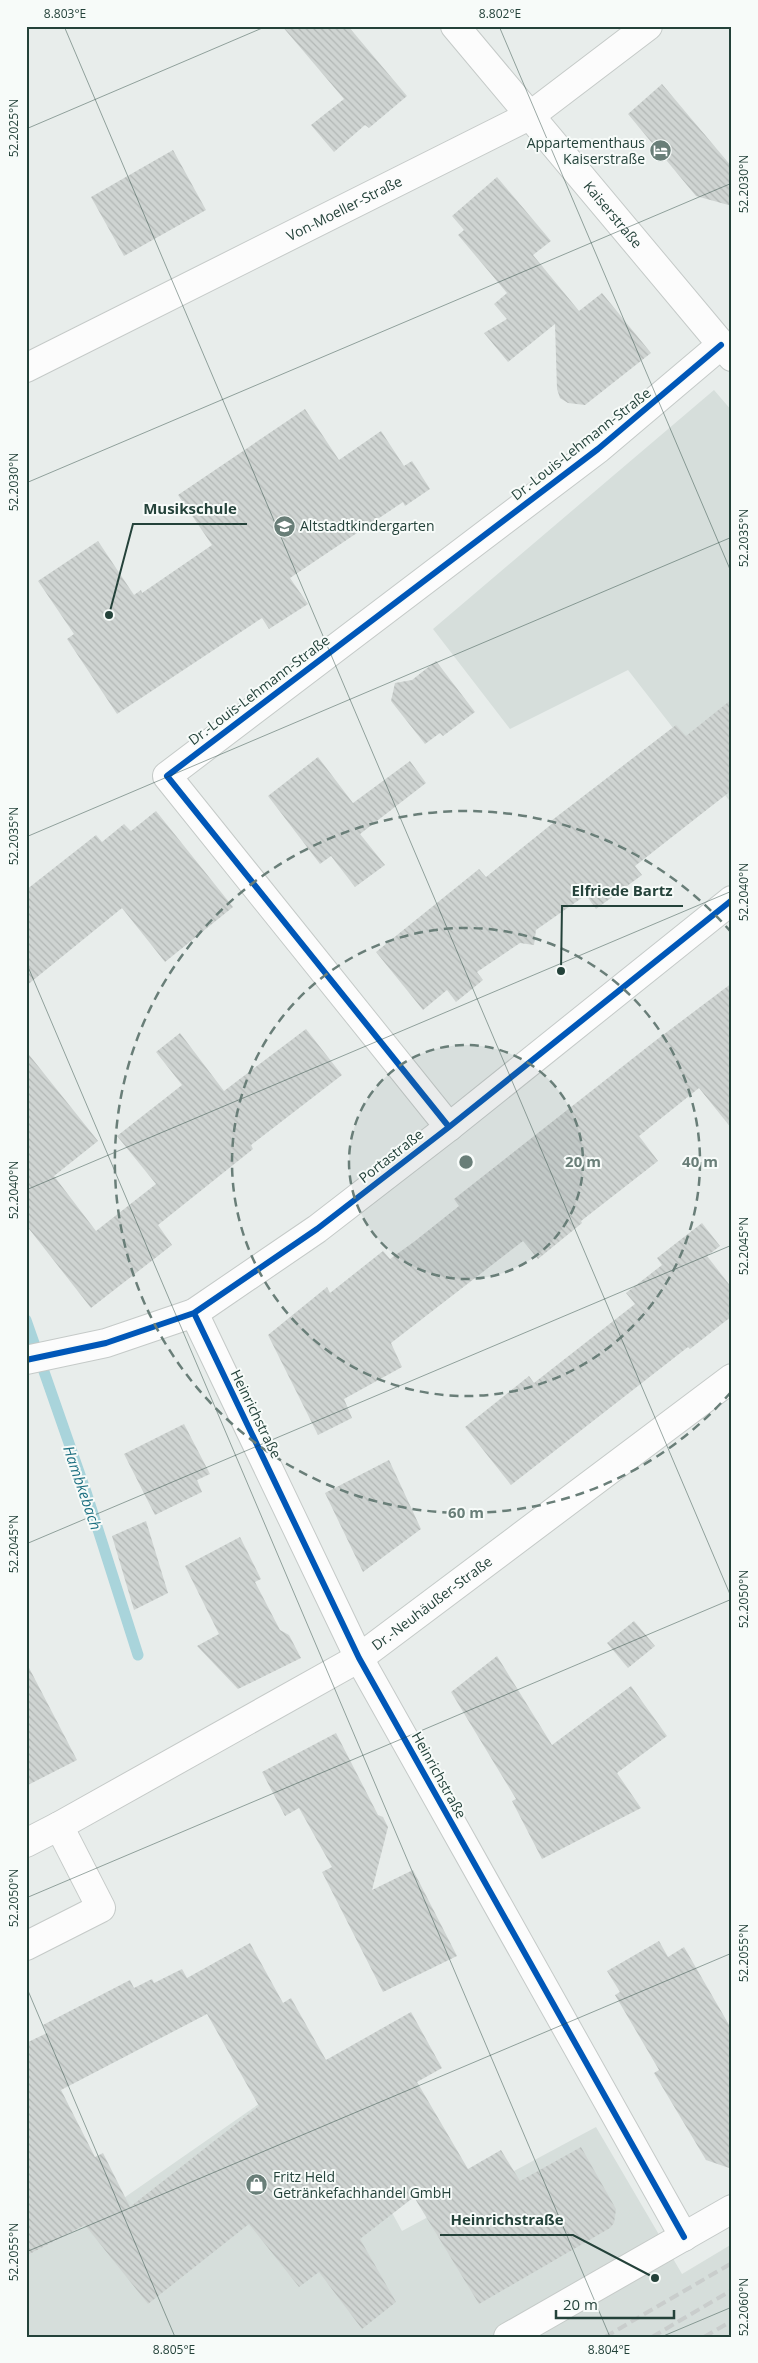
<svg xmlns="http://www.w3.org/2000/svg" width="758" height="2363" viewBox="0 0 758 2363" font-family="'Open Sans',sans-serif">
<defs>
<pattern id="building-back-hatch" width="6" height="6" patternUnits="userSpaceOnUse" patternTransform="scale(1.25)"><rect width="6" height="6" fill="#cfd4d2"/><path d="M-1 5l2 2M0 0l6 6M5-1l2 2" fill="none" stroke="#b2b7b5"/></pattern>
</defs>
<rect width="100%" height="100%" fill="#e8edeb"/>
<path fill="#d6dedb" d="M 714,390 L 732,411 L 732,804 L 628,670 L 510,729 L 433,629 Z
M 276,2092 L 353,2141 L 402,2231 L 596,2127 L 682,2274 L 732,2244 L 732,2337 L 26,2337 L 26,2256 L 85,2225 Z"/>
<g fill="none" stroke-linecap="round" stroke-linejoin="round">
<path stroke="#a9d4db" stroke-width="11" d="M 26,1320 L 86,1492 L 138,1655"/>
</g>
<path fill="url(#building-back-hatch)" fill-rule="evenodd" d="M 282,26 L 348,26 L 407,96 L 369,128 L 365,125 L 334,152 L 311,125 L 344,99 Z
M 662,84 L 732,167 L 732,206 L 696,196 L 628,114 Z
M 173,150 L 206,210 L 124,256 L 91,197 Z
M 497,177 L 551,241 L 533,255 L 579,311 L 602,293 L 651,353 L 585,405 L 568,403 L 560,398 L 557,389 L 555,324 L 508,362 L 484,333 L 507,319 L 494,304 L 507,293 L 458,235 L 464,230 L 452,216 Z
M 305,409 L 339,460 L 381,431 L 404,466 L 412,461 L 430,489 L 405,506 L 403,502 L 290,578 L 308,604 L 269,629 L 262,618 L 117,714 L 67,639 L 74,634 L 38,581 L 98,541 L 134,595 L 141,590 L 142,593 L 212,545 L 178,495 Z
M 436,661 L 475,712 L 443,736 L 440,733 L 425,744 L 391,701 L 395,683 L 412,680 Z
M 732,699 L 732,790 L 635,866 L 642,875 L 596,909 L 586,895 L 536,930 L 534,945 L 520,943 L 477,972 L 483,980 L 456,1002 L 447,990 L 423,1010 L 376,952 L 479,869 L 486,877 L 553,823 L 551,821 L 676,725 L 686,736 Z
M 318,757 L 353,803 L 410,761 L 426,783 L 360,834 L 385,865 L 355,887 L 331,856 L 320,864 L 268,796 Z
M 156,811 L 233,907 L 165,962 L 122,908 L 26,986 L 26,890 L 96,835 L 102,842 L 124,824 L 131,831 Z
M 732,983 L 732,1129 L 699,1088 L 639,1136 L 658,1161 L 581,1221 L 582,1223 L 538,1259 L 523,1241 L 391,1343 L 402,1367 L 344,1399 L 352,1418 L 318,1435 L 268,1335 L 327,1287 L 330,1293 L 383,1251 L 390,1259 L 415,1241 L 459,1206 L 454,1199 L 655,1041 Z
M 306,1029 L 342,1075 L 251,1145 L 253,1149 L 158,1225 L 172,1245 L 91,1308 L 26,1225 L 26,1051 L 98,1141 L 54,1176 L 96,1231 L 156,1184 L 117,1136 L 182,1085 L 156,1052 L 180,1033 L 224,1091 Z
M 702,1223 L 720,1246 L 707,1256 L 732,1288 L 732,1316 L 690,1349 L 688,1347 L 511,1485 L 465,1427 L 529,1376 L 534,1383 L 635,1304 L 626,1293 L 662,1265 L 657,1258 Z
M 184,1424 L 210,1474 L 197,1480 L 202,1492 L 155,1515 L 124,1454 Z
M 389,1460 L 421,1529 L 363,1572 L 325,1493 Z
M 146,1521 L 168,1593 L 134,1610 L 112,1536 Z
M 240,1537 L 261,1579 L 255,1582 L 280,1630 L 289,1635 L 301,1658 L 238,1689 L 197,1646 L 219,1634 L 185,1566 Z
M 634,1621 L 655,1646 L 628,1668 L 607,1643 Z
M 497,1656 L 552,1745 L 631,1686 L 667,1736 L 617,1773 L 641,1808 L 542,1859 L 512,1801 L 516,1799 L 451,1692 Z
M 26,1662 L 77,1760 L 26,1786 Z
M 336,1733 L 378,1815 L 383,1817 L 388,1827 L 372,1890 L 413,1870 L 457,1956 L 383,1992 L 322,1872 L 332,1867 L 299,1808 L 285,1816 L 262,1772 Z
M 659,1941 L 668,1957 L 684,1947 L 732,2030 L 732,2169 L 706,2160 L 654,2073 L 659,2070 L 615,1995 L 620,1992 L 607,1971 Z
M 250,1943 L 283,2003 L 291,1998 L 326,2060 L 411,2012 L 442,2068 L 417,2082 L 468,2169 L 501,2150 L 520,2181 L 581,2147 L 616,2209 L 614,2223 L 610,2228 L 479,2304 L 414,2197 L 360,2239 L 396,2302 L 362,2329 L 319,2272 L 299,2287 L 249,2224 L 148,2304 L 85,2225 L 26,2256 L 26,2043 L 47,2033 L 43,2025 L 130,1980 L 134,1988 L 152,1979 L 154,1983 L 182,1969 L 187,1978 ZM 207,2014 L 259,2106 L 130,2207 L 103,2153 L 95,2157 L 61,2090 Z"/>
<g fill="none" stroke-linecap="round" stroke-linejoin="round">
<defs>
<g id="minor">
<path id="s1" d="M 455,26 L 732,357"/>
<path id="s2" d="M 26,368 L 531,115 L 648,26"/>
<path d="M 449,1127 L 167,776 L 598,449 L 721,345"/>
<path d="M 194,1313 L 359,1658 L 684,2237"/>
<path d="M 26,1360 L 106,1343 L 194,1313 L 317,1229 L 449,1127 L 732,900"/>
<path id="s3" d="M 59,1826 L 359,1658 L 732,1378"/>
<path d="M 26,1843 L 59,1826 L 101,1908 L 26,1946"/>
<path d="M 508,2337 L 732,2209"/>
</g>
</defs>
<use href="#minor" stroke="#c5cac8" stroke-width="30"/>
<use href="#minor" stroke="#fcfcfc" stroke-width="28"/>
<path stroke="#c9cdcc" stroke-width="4" stroke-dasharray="10 5" stroke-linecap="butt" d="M 605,2337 L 732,2263
M 652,2337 L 732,2290
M 704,2337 L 732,2321"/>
<defs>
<path id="cycleway" d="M 449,1127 L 167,776 L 598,449 L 721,345
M 194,1313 L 359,1658 L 684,2237
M 26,1360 L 106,1343 L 194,1313 L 317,1229 L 449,1127 L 732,900"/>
</defs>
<use href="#cycleway" stroke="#f7fbf9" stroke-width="9"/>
<use href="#cycleway" stroke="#0057b8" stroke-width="6"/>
</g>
<path fill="none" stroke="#24423a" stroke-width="1" stroke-opacity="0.45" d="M 64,26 L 732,1599M 499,26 L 732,574M 26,129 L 267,26M 26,483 L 732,183M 26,837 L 732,537M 26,962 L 610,2337M 26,1190 L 732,891M 26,1544 L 732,1245M 26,1898 L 732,1599M 26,1986 L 175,2337M 26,2252 L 732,1953M 661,2337 L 732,2307"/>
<circle cx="466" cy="1162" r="117" fill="#697e78" fill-opacity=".12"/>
<g fill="none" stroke="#697e78" stroke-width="2.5" stroke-dasharray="9 6">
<circle cx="466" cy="1162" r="117"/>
<circle cx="466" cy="1162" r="234"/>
<path d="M731 1392A351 351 0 1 1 731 932"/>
</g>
<defs>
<symbol id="hotel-disc" viewBox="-11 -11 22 22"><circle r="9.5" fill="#697e78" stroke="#f7fbf9"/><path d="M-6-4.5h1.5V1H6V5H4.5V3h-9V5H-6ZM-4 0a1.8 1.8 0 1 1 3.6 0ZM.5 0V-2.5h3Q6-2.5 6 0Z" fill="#fff"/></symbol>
<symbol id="school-disc" viewBox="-11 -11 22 22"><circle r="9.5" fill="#697e78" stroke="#f7fbf9"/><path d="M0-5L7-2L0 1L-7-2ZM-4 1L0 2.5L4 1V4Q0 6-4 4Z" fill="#fff"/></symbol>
<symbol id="shop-disc" viewBox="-11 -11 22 22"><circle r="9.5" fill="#697e78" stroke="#f7fbf9"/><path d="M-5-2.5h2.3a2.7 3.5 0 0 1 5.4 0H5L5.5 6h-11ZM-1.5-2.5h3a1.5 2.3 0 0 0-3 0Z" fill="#fff"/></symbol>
</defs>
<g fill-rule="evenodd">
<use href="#hotel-disc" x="648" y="138" width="25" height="25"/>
<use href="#school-disc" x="272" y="514" width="25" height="25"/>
<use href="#shop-disc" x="244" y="2172" width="25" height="25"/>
</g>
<g text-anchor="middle" stroke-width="4" stroke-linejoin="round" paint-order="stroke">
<g font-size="14" fill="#24423a" stroke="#f7fbf9" text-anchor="start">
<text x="645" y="148" text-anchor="end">Appartementhaus<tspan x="645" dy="16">Kaiserstraße</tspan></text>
<text x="300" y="531">Altstadtkindergarten</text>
<text x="273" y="2182">Fritz Held<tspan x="273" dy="16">Getränkefachhandel GmbH</tspan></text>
</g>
<g font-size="14" fill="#24423a" stroke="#f7fbf9">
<text dy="5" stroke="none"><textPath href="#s2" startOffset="356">Von-Moeller-Straße</textPath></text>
<text dy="5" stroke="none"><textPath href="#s1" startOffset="246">Kaiserstraße</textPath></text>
<text transform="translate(581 444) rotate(-38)" y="5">Dr.-Louis-Lehmann-Straße</text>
<text transform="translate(259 690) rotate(-37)" y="5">Dr.-Louis-Lehmann-Straße</text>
<text transform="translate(391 1156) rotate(-38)" y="5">Portastraße</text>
<text transform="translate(256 1414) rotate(64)" y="5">Heinrichstraße</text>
<text dy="5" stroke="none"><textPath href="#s3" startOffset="435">Dr.-Neuhäußer-Straße</textPath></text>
<text transform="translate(439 1775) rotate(61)" y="5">Heinrichstraße</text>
</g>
<g font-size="15" font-style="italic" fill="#1c6f80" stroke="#f7fbf9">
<text transform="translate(82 1488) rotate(71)" y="5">Hambkebach</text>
</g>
</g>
<circle cx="466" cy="1162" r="8" fill="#697e78" stroke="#f7fbf9" stroke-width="2.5"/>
<g font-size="15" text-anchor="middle" font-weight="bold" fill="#697e78" stroke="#f7fbf9" stroke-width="4" stroke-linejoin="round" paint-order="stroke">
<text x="583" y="1167">20 m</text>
<text x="700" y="1167">40 m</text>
<text x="466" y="1518">60 m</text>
</g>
<path fill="none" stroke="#24423a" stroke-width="2" d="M109 615L133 524H247M561 971L562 906H683M655 2278L573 2235H440"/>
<g fill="#24423a" stroke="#f7fbf9" stroke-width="2">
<circle cx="109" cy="615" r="5"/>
<circle cx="561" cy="971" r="5"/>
<circle cx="655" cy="2278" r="5"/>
</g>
<g font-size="15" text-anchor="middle" font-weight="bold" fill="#24423a" stroke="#f7fbf9" stroke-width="4" stroke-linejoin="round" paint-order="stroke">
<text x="190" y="514">Musikschule</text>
<text x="622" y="896">Elfriede Bartz</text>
<text x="507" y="2225">Heinrichstraße</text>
</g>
<rect width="758" height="2363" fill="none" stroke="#f7fbf9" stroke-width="55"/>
<path d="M556 2310v8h118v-8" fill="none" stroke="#24423a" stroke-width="2.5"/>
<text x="563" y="2310" font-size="15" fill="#24423a" stroke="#f7fbf9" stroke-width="4" paint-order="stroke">20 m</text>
<rect x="28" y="28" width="702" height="2308" fill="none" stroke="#24423a" stroke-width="2"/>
<g font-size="12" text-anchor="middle" fill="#24423a">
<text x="65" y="18">8.803°E</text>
<text x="500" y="18">8.802°E</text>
<text transform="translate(14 128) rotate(-90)" y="4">52.2025°N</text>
<text transform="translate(744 184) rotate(-90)" y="4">52.2030°N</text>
<text transform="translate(14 482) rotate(-90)" y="4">52.2030°N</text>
<text transform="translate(744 538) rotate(-90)" y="4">52.2035°N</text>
<text transform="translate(14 836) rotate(-90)" y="4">52.2035°N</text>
<text transform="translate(744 892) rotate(-90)" y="4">52.2040°N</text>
<text transform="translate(14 1190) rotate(-90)" y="4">52.2040°N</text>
<text transform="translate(744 1246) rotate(-90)" y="4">52.2045°N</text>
<text transform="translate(14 1544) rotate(-90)" y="4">52.2045°N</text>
<text transform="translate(744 1599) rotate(-90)" y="4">52.2050°N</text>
<text transform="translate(14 1898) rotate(-90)" y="4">52.2050°N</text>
<text transform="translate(744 1953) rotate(-90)" y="4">52.2055°N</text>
<text transform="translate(14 2252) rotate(-90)" y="4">52.2055°N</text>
<text transform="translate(744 2307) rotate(-90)" y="4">52.2060°N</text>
<text x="174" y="2354">8.805°E</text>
<text x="609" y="2354">8.804°E</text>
</g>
</svg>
